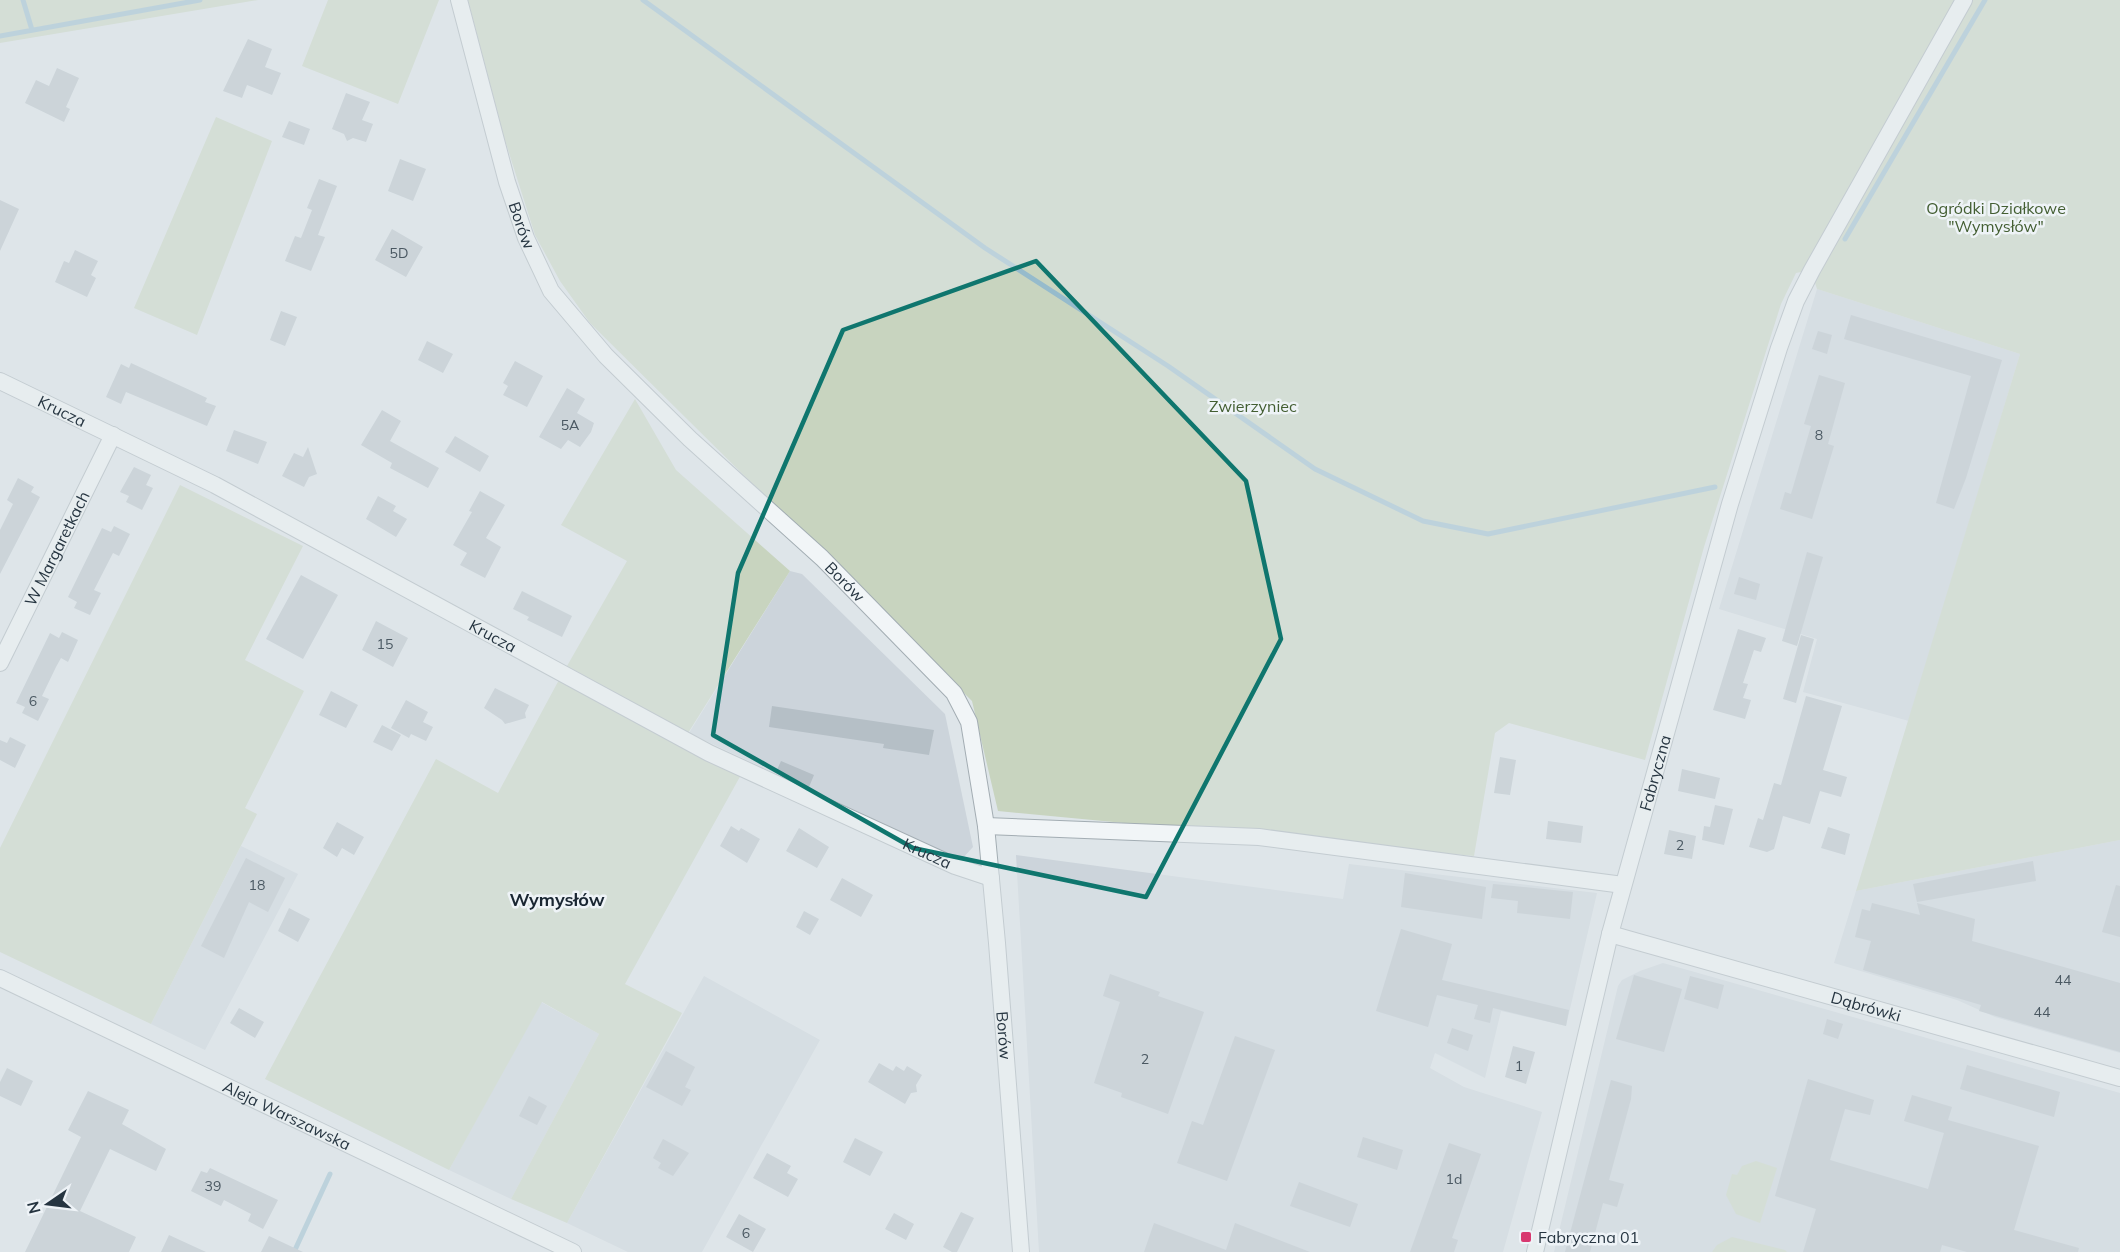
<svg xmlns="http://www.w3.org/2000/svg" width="2120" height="1252" viewBox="0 0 2120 1252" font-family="Mulish,sans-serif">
<rect width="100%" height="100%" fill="#dee5e9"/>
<path fill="#ccd4db" d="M 1817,289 L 2020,354 L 1909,721 L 1803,692 L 1817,639 L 1719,609 Z
M 790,571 L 802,574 L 945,714 L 973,847 L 961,860 L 689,733 Z
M 2120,840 L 2120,1053 L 1995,1017 L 1957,1000 L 1834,963 L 1856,891 Z
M 241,846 L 298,874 L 205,1050 L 151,1024 Z
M 1016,855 L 1343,899 L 1349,864 L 1597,893 L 1566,1026 L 1501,1011 L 1485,1078 L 1435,1053 L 1430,1068 L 1464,1087 L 1542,1112 L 1503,1252 L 1039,1252 Z
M 1663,963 L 2120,1093 L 2120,1252 L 1554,1252 L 1618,986 L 1622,980 L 1640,971 Z
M 704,976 L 820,1040 L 702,1252 L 628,1252 L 567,1223 Z
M 541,1002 L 599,1034 L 511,1199 L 449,1170 Z"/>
<path fill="#c8d4bf" d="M 0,0 L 258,0 L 0,43 Z
M 328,0 L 439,0 L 398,104 L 302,66 Z
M 468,0 L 2120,0 L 2120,840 L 1856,891 L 2020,354 L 1817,289 L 1811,270 L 1796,273 L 1781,304 L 1704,547 L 1645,760 L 1509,723 L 1495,733 L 1474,856 L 998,811 L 972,701 L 590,323 L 560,281 L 535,235 L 504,137 Z
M 216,117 L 272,141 L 197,335 L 134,308 Z
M 635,399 L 676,470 L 790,571 L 688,733 L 567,666 L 627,561 L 561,525 Z
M 180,485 L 303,546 L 245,660 L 304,691 L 245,808 L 257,814 L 151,1024 L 0,952 L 0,848 Z
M 560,678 L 742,773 L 625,984 L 682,1013 L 567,1223 L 511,1199 L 599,1034 L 542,1002 L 449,1170 L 265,1079 L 436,759 L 498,793 Z
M 1756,1161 L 1777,1168 L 1760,1223 L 1736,1214 L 1726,1195 L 1732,1174 L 1737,1175 L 1742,1166 Z
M 1732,1237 L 1785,1250 L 1787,1252 L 1712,1252 L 1717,1245 Z"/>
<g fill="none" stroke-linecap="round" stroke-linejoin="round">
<path stroke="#96bbcc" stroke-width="5" d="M 23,0 L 32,30
M 643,0 L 985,248 L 1168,366 L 1315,469 L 1423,521 L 1488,534 L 1715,487
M 0,36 L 200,0
M 1845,239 L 1985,0
M 294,1252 L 330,1174"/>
</g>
<path fill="#b5bfc6" d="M 248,39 L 272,49 L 265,67 L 281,73 L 272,95 L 247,85 L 242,98 L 223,91 Z
M 57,68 L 79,78 L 66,107 L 70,109 L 64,122 L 25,103 L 36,80 L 49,86 Z
M 346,93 L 370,102 L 362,120 L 373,124 L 366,142 L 353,138 L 347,141 L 344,134 L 332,129 Z
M 289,121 L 310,129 L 304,145 L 282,137 Z
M 400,159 L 426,169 L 413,201 L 388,191 Z
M 319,179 L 337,186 L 318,235 L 325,237 L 311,271 L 285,261 L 295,236 L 301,238 L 312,210 L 307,208 Z
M 0,200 L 19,209 L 0,251 Z
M 392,229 L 423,247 L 406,277 L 375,260 Z
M 75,250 L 98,261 L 91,275 L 96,278 L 87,297 L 55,282 L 64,261 L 69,263 Z
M 281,311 L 297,317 L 285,346 L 270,340 Z
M 1851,315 L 2002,360 L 1966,478 L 1954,509 L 1936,503 L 1971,376 L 1844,339 Z
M 1818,331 L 1832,335 L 1827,354 L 1812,349 Z
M 427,341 L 453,354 L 443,373 L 418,360 Z
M 515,361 L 543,376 L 527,407 L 503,395 L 508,386 L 503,383 Z
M 131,363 L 207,398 L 205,402 L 216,406 L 207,426 L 126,392 L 121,404 L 106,397 L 121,364 L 129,368 Z
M 1819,375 L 1845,383 L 1828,444 L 1834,446 L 1812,519 L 1780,509 L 1785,492 L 1791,494 L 1811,426 L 1804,424 Z
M 567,388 L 585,399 L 577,413 L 594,423 L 591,432 L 580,447 L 568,440 L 561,449 L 539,437 Z
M 382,410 L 401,421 L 390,441 L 439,468 L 428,488 L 390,468 L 392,463 L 361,445 Z
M 234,430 L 267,442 L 258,464 L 226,451 Z
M 455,436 L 489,456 L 480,472 L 445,452 Z
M 308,447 L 317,474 L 309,477 L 304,487 L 282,476 L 294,453 L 303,457 Z
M 134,467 L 151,475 L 146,485 L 153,488 L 142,510 L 126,502 L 129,496 L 120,492 Z
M 18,478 L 34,487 L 31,492 L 40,497 L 0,574 L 0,530 L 13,504 L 7,500 Z
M 480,491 L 505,505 L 486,538 L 501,547 L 485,578 L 460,565 L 467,553 L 453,545 L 472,512 L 469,511 Z
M 378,496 L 396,506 L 393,511 L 407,519 L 396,537 L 366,519 Z
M 114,526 L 130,534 L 119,556 L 113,553 L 94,590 L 101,593 L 90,615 L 74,608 L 77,602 L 68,597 L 102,528 L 111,532 Z
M 1807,552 L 1823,557 L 1797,646 L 1782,641 Z
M 301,575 L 338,595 L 303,659 L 266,639 Z
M 1739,577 L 1760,584 L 1756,600 L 1734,594 Z
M 522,591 L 572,616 L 562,637 L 527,620 L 529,617 L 513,609 Z
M 376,621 L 408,638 L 393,667 L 362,650 Z
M 1738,629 L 1766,638 L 1761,652 L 1754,650 L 1743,683 L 1748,684 L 1743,698 L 1751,700 L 1745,719 L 1713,710 Z
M 62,632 L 78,640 L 68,662 L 61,658 L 56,667 L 42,696 L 49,699 L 38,721 L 22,713 L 25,707 L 16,703 L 50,633 L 59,638 Z
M 1801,635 L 1814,639 L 1796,703 L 1783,699 Z
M 495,688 L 529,705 L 525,713 L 526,718 L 505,724 L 502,720 L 484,708 Z
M 331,691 L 358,705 L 346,728 L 319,715 Z
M 1806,696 L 1842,706 L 1823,770 L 1847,777 L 1841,797 L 1820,791 L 1810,824 L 1783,816 L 1774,849 L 1767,852 L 1749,847 L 1758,818 L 1763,820 L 1774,783 L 1781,785 Z
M 406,700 L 428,712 L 423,722 L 433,727 L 426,741 L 411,734 L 409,738 L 391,728 Z
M 772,706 L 934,730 L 929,755 L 883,748 L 884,744 L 769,727 Z
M 382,725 L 401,735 L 392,751 L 373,742 Z
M 10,737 L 26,745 L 15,768 L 0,760 L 0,740 L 7,743 Z
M 1500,757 L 1516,760 L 1510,795 L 1494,793 Z
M 781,761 L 814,775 L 809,787 L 776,772 Z
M 1682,769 L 1720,778 L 1715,799 L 1678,791 Z
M 1715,805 L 1733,809 L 1724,845 L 1702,840 L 1704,826 L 1710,827 Z
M 1548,821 L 1583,826 L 1581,843 L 1546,839 Z
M 337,822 L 364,837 L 354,855 L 342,848 L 337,857 L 323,848 Z
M 731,826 L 739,831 L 741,828 L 760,839 L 747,863 L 720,846 Z
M 1828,827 L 1850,834 L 1845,855 L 1821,848 Z
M 799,828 L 829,847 L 817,868 L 786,851 Z
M 1669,830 L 1696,836 L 1692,859 L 1664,854 Z
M 246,858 L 285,878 L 268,912 L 249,902 L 224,958 L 201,946 Z
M 2033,861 L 2036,881 L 1917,902 L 1913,884 Z
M 1405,873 L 1486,887 L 1482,919 L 1401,907 Z
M 842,878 L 873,895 L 861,917 L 830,900 Z
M 1493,884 L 1573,892 L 1570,919 L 1517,913 L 1518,901 L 1491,898 Z
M 2116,885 L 2120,886 L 2120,937 L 2102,932 Z
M 1872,903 L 1920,915 L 1917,903 L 1975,919 L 1972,941 L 2120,983 L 2120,1052 L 1979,1011 L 1981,1005 L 1863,970 L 1871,941 L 1855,937 L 1862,909 L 1870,911 Z
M 289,908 L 310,919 L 298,942 L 278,931 Z
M 804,911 L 819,919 L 810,935 L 796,927 Z
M 1401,929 L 1452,944 L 1442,980 L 1569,1010 L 1566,1026 L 1493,1008 L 1490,1023 L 1474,1019 L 1478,1005 L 1437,995 L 1428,1027 L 1376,1011 Z
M 1110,974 L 1160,992 L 1158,996 L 1204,1012 L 1168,1114 L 1121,1097 L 1122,1093 L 1094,1083 L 1120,1002 L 1103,996 Z
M 1634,975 L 1682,989 L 1664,1052 L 1616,1039 Z
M 1690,976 L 1724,985 L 1718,1009 L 1684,999 Z
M 239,1008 L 264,1022 L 255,1038 L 230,1023 Z
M 1827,1019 L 1843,1024 L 1838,1039 L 1823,1034 Z
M 1452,1028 L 1473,1035 L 1468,1051 L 1447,1043 Z
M 1235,1036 L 1275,1050 L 1227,1181 L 1177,1163 L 1192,1121 L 1203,1125 Z
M 1513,1046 L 1535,1052 L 1526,1084 L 1505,1077 Z
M 666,1051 L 695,1067 L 685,1087 L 691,1090 L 682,1106 L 646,1087 Z
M 879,1063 L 893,1071 L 896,1066 L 904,1071 L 907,1066 L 922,1075 L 916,1085 L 917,1092 L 911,1093 L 905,1104 L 868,1082 Z
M 1967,1065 L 2060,1092 L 2054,1117 L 1960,1089 Z
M 7,1068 L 33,1081 L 21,1106 L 0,1096 L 0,1082 Z
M 1808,1079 L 1874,1100 L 1870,1115 L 1845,1109 L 1830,1160 L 1928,1189 L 1944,1133 L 1904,1121 L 1912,1095 L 1952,1107 L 1948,1120 L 2039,1146 L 2014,1230 L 2079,1248 L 2078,1252 L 1967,1252 L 1942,1245 L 1940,1252 L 1803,1252 L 1816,1209 L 1775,1196 Z
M 1611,1080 L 1632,1086 L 1631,1099 L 1609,1180 L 1624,1184 L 1617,1207 L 1603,1203 L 1590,1252 L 1565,1252 Z
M 88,1091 L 129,1110 L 122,1124 L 166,1149 L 156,1171 L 110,1149 L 80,1211 L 136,1237 L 129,1252 L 25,1252 L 81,1137 L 68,1130 Z
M 529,1096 L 547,1106 L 537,1125 L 519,1116 Z
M 1363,1137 L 1403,1150 L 1397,1170 L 1357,1157 Z
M 855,1138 L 883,1152 L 870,1176 L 843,1162 Z
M 663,1139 L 689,1153 L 673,1176 L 658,1168 L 661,1163 L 653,1158 Z
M 1449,1143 L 1481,1154 L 1452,1238 L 1458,1240 L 1454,1252 L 1410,1252 Z
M 767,1153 L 791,1166 L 787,1173 L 798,1179 L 788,1197 L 753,1178 Z
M 210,1168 L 278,1200 L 263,1229 L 248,1221 L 251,1214 L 224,1200 L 221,1206 L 191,1191 L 201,1171 L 207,1173 Z
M 1299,1182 L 1358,1204 L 1350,1227 L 1290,1206 Z
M 961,1212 L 974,1218 L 957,1252 L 952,1252 L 943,1247 Z
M 894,1213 L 914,1224 L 906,1240 L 885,1229 Z
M 739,1214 L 766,1229 L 753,1252 L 726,1237 Z
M 1154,1223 L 1226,1250 L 1235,1223 L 1310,1252 L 1144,1252 Z
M 169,1235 L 206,1252 L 161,1252 Z
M 269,1236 L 303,1252 L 261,1252 Z"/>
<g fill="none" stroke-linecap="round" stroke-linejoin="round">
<defs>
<g id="minor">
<path id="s1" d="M 459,0 L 507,182 L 526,238 L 551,291 L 606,356 L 690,439 L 822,558 L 954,693 L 969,722 L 986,826 L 997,943 L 1021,1252"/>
<path id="s2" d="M 0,381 L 215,485 L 709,753 L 955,866 L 991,878"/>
<path id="s3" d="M 0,663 L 113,435"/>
<path d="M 986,826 L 1259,837 L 1623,885"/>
<path id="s4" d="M 1610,934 L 2120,1078"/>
<path id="s5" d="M 0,978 L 573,1252"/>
<path id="s6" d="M 1535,1252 L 1610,934 L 1730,504 L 1779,348 L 1796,301 L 1812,270 L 1964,0"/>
</g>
</defs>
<use href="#minor" stroke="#a3adb3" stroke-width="18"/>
<use href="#minor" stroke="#f1f5f7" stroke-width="16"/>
</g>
<path d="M0 0H2120V1252H0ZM 1036,261 L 1246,481 L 1281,639 L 1146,897 L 913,848 L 713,735 L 738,573 L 843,330 Z" fill="#dee5e9" fill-opacity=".55" fill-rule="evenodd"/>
<path fill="none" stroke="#0f766e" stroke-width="4.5" stroke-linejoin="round" d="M 1036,261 L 1246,481 L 1281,639 L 1146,897 L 913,848 L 713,735 L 738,573 L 843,330 Z"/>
<rect fill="#d83970" stroke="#eef3f7" stroke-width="2" x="1520" y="1231" width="12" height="12" rx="3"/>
<g text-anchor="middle" stroke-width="5" stroke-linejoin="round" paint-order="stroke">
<g font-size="14" fill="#4a5862">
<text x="399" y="258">5D</text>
<text x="570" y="430">5A</text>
<text x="1819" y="440">8</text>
<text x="385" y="649">15</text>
<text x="33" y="706">6</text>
<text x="1680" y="850">2</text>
<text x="257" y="890">18</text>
<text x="2063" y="985">44</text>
<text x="2042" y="1017">44</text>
<text x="1145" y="1064">2</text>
<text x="1519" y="1071">1</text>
<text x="1454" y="1184">1d</text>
<text x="213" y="1191">39</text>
<text x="746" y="1238">6</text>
</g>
<g font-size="16" fill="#435e32" stroke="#eef3f7">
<text x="1996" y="214">Ogródki Działkowe<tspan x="1996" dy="18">"Wymysłów"</tspan></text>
<text x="1253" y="412">Zwierzyniec</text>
</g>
<g font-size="16" fill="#263541" stroke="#eef3f7">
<text dy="6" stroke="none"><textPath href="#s1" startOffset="234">Borów</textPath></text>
<text dy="6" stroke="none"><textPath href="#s2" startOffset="69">Krucza</textPath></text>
<text dy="6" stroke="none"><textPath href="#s3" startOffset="128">W Margaretkach</textPath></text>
<text dy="6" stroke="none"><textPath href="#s1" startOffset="720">Borów</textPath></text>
<text dy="6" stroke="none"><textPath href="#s2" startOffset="555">Krucza</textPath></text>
<text dy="6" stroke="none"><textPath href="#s6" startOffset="494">Fabryczna</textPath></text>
<text dy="6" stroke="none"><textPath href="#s2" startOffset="1041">Krucza</textPath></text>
<text dy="6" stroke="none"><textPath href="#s4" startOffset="266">Dąbrówki</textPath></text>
<text dy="6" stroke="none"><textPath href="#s1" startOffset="1224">Borów</textPath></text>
<text dy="6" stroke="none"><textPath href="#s5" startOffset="318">Aleja Warszawska</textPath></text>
</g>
<g font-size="16" fill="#263541" stroke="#eef3f7" text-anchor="start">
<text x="1538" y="1243">Fabryczna 01</text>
</g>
<g font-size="18" font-weight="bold" fill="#192632" stroke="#eef3f7">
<text x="557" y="906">Wymysłów</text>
</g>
</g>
<g transform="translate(48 1204) rotate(256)" stroke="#eef3f7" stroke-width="4.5" paint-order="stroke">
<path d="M0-4.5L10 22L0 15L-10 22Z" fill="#263541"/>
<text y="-9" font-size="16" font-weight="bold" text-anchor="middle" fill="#263541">N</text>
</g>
</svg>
